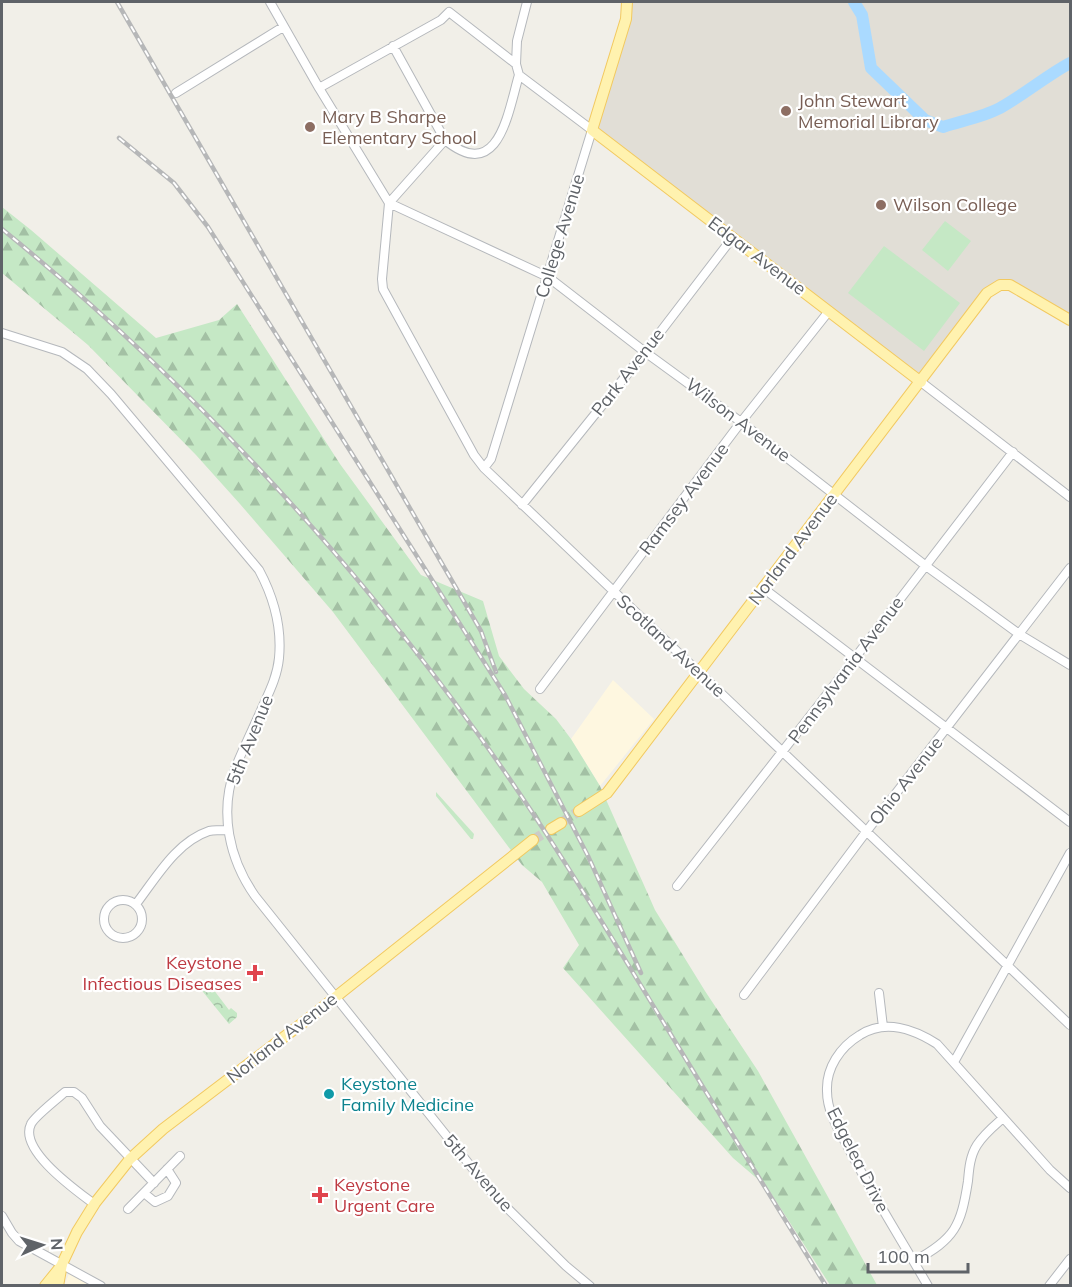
<svg xmlns="http://www.w3.org/2000/svg" width="1072" height="1287" viewBox="0 0 1072 1287" font-family="Mulish,sans-serif">
<defs>
<pattern id="forest-firs" width="22" height="20" patternUnits="userSpaceOnUse" patternTransform="scale(1.5)"><rect width="22" height="20" fill="#c5e8c5"/><path d="M5 1l3.5 6h-7zM16 11l3.5 6h-7z" fill="#a3c0a4"/></pattern>
<pattern id="park-crowns" width="20" height="18" patternUnits="userSpaceOnUse" patternTransform="scale(1.5)"><rect width="20" height="18" fill="#c5e8c5"/><path d="M2 6a3 3 0 1 1 6 0M12 15a3 3 0 1 1 6 0" fill="none" stroke="#a3c0a4"/></pattern>
</defs>
<rect width="100%" height="100%" fill="#f1efe8"/>
<path fill="#fef7e0" d="M 613,680 L 654,719 L 600,786 L 571,739 Z
M 69,1274 L 96,1285 L 64,1286 Z"/>
<path fill="#e1ded6" d="M 627,2 L 1070,2 L 1070,320 L 1000,285 L 921,382 L 592,130 Z"/>
<path fill="#c5e8c5" d="M 945,221 L 971,241 L 948,271 L 922,250 Z
M 884,246 L 960,303 L 924,351 L 848,293 Z
M 436,792 L 474,834 L 473,839 L 471,839 L 436,796 Z"/>
<path fill="url(#forest-firs)" d="M 2,207 L 31,230 L 156,338 L 219,320 L 237,304 L 340,464 L 421,575 L 483,601 L 499,656 L 524,689 L 556,719 L 571,739 L 600,786 L 655,910 L 705,991 L 758,1071 L 877,1285 L 830,1285 L 767,1187 L 733,1158 L 563,968 L 579,945 L 542,882 L 522,865 L 333,612 L 240,504 L 196,455 L 88,345 L 2,273 Z"/>
<path fill="url(#park-crowns)" d="M 207,981 L 229,1010 L 231,1008 L 237,1013 L 237,1017 L 229,1024 L 199,987 Z"/>
<g fill="none" stroke-linecap="round" stroke-linejoin="round">
<path stroke="#aadaff" stroke-width="12" d="M 854,2 L 862,15 L 871,68 L 925,120 L 943,127 C 961,121 983,117 1000,108 C 1025,94 1046,76 1070,63"/>
<path stroke="#ccccc8" stroke-width="10" stroke-dasharray="10 5" stroke-linecap="butt" d="M 561,823 L 579,811
M 533,840 L 551,829"/>
<defs>
<path id="minor" d="M 270,2 L 319,88 L 389,203
M 393,46 L 445,140 C 499,184 508,112 519,75
M 516,64 L 517,41 L 527,2
M 319,88 L 441,20 L 449,12 L 516,64 L 519,75 L 592,130 L 491,459 L 484,468
M 176,93 L 283,27
M 389,203 L 382,279 L 383,289 L 474,455 L 484,468 L 1070,1025
M 389,203 L 548,277 L 645,352 L 741,422 L 926,566 L 1019,634 L 1070,665
M 389,203 L 445,140
M 2,333 L 62,352 L 87,369 L 111,394 L 259,570 C 274,598 282,627 279,658 C 277,679 267,696 259,715 C 251,733 242,751 235,769 C 219,812 229,859 255,896 L 493,1194 L 566,1266 L 590,1286
M 921,382 L 1070,497
M 522,505 L 645,352 L 733,237
M 763,588 L 1070,822
M 540,689 L 741,422 L 829,311
M 677,886 L 818,706 L 1013,452
M104 919a19 19 0 1 1 38 0a19 19 0 1 1-38 0Z
M 136,904 C 156,878 176,842 209,831 C 215,830 222,830 228,830
M 879,993 L 883,1027
M 744,995 L 866,832 L 1070,568
M 954,1062 L 1070,853
M 144,1193 L 155,1202 L 168,1196 L 176,1183 L 167,1169
M 94,1204 C 77,1191 18,1150 31,1124 C 34,1117 58,1098 65,1092 L 74,1092 L 82,1098 L 100,1126 L 154,1183
M 128,1209 L 180,1156
M 2,1216 L 12,1233 L 19,1241 L 101,1286
M 914,1261 C 955,1239 961,1226 968,1181 C 969,1169 970,1156 977,1145 C 984,1134 994,1126 1003,1118
M 928,1286 C 902,1241 874,1197 850,1151 C 840,1132 827,1113 827,1091 C 826,1068 840,1047 860,1035 C 885,1019 914,1029 937,1044 L 1050,1170 L 1070,1188
M 1049,1286 L 1070,1259"/>
<path id="major" d="M 627,2 L 626,19 L 592,130 L 921,382
M 579,811 L 607,793 L 987,293 L 1000,285 L 1010,285 L 1070,320
M 551,829 L 561,823
M 45,1286 L 62,1265
M 58,1286 L 62,1264 L 77,1232 L 95,1203 L 130,1159 L 163,1129 L 313,1015 L 533,840"/>
</defs>
<use href="#minor" stroke="#b5b8bc" stroke-width="10"/>
<use href="#major" stroke="#f2c960" stroke-width="12"/>
<use href="#minor" stroke="#fff" stroke-width="8"/>
<use href="#major" stroke="#fff2af" stroke-width="10"/>
<defs>
<path id="rail" d="M 117,2 L 481,631 L 496,672
M 119,138 L 174,183 L 208,227 L 505,695 L 588,856 L 641,973
M 2,229 C 181,375 339,543 475,730 C 543,823 602,922 662,1020 C 716,1109 771,1197 826,1286"/>
</defs>
<use href="#rail" stroke="#b6b7b8" stroke-width="4.5"/>
<use href="#rail" stroke="#fff" stroke-width="2" stroke-dasharray="7" stroke-linecap="butt"/>
</g>
<g fill="#8d6e63" stroke="#fff" stroke-width="2">
<circle cx="786" cy="111" r="6"/>
<circle cx="310" cy="127" r="6"/>
<circle cx="881" cy="205" r="6"/>
</g>
<g fill="#e0444e" stroke="#fff" stroke-width="2">
<path d="M252 964h6v6h6v6h-6v6h-6v-6h-6v-6h6z"/>
<path d="M317 1186h6v6h6v6h-6v6h-6v-6h-6v-6h6z"/>
</g>
<circle fill="#0f9aa8" stroke="#fff" stroke-width="2" cx="329" cy="1094" r="6"/>
<g text-anchor="middle" stroke-width="4.5" stroke-linejoin="round" paint-order="stroke">
<g font-size="18" fill="#785e54" stroke="#fff" text-anchor="start">
<text x="798" y="107">John Stewart<tspan x="798" dy="21">Memorial Library</tspan></text>
<text x="322" y="123">Mary B Sharpe<tspan x="322" dy="21">Elementary School</tspan></text>
<text x="893" y="211">Wilson College</text>
</g>
<g font-size="18" fill="#5f6368" stroke="#fff">
<text transform="translate(560 236) rotate(-73)" y="6">College Avenue</text>
<text transform="translate(757 256) rotate(37)" y="6">Edgar Avenue</text>
<text transform="translate(628 372) rotate(-52)" y="6">Park Avenue</text>
<text transform="translate(738 420) rotate(37)" y="6">Wilson Avenue</text>
<text transform="translate(684 499) rotate(-53)" y="6">Ramsey Avenue</text>
<text transform="translate(793 549) rotate(-53)" y="6">Norland Avenue</text>
<text transform="translate(671 646) rotate(43)" y="6">Scotland Avenue</text>
<text transform="translate(846 670) rotate(-53)" y="6">Pennsylvania Avenue</text>
<text transform="translate(250 740) rotate(-68)" y="6">5th Avenue</text>
<text transform="translate(906 781) rotate(-52)" y="6">Ohio Avenue</text>
<text transform="translate(282 1038) rotate(-38)" y="6">Norland Avenue</text>
<text transform="translate(858 1160) rotate(63)" y="6">Edgelea Drive</text>
<text transform="translate(478 1173) rotate(49)" y="6">5th Avenue</text>
</g>
<g font-size="18" fill="#be3a42" stroke="#fff" text-anchor="end">
<text x="242" y="969">Keystone<tspan x="242" dy="21">Infectious Diseases</tspan></text>
<text x="334" y="1191" text-anchor="start">Keystone<tspan x="334" dy="21">Urgent Care</tspan></text>
</g>
<g font-size="18" fill="#0d838f" stroke="#fff" text-anchor="start">
<text x="341" y="1090">Keystone<tspan x="341" dy="21">Family Medicine</tspan></text>
</g>
</g>
<rect width="1072" height="1287" fill="none" stroke="#5f6368" stroke-width="6"/>
<g transform="translate(42 1245) rotate(87)" stroke="#ffffff" stroke-width="4.5" paint-order="stroke">
<path d="M0-4.5L10 22L0 15L-10 22Z" fill="#5f6368"/>
<text y="-9" font-size="16" font-weight="bold" text-anchor="middle" fill="#5f6368">N</text>
</g>
<path d="M868 1263v9h100v-9" fill="none" stroke="#5f6368" stroke-width="3"/>
<text x="877" y="1263" font-size="18" fill="#5f6368" stroke="#ffffff" stroke-width="4.5" paint-order="stroke">100 m</text>
</svg>
